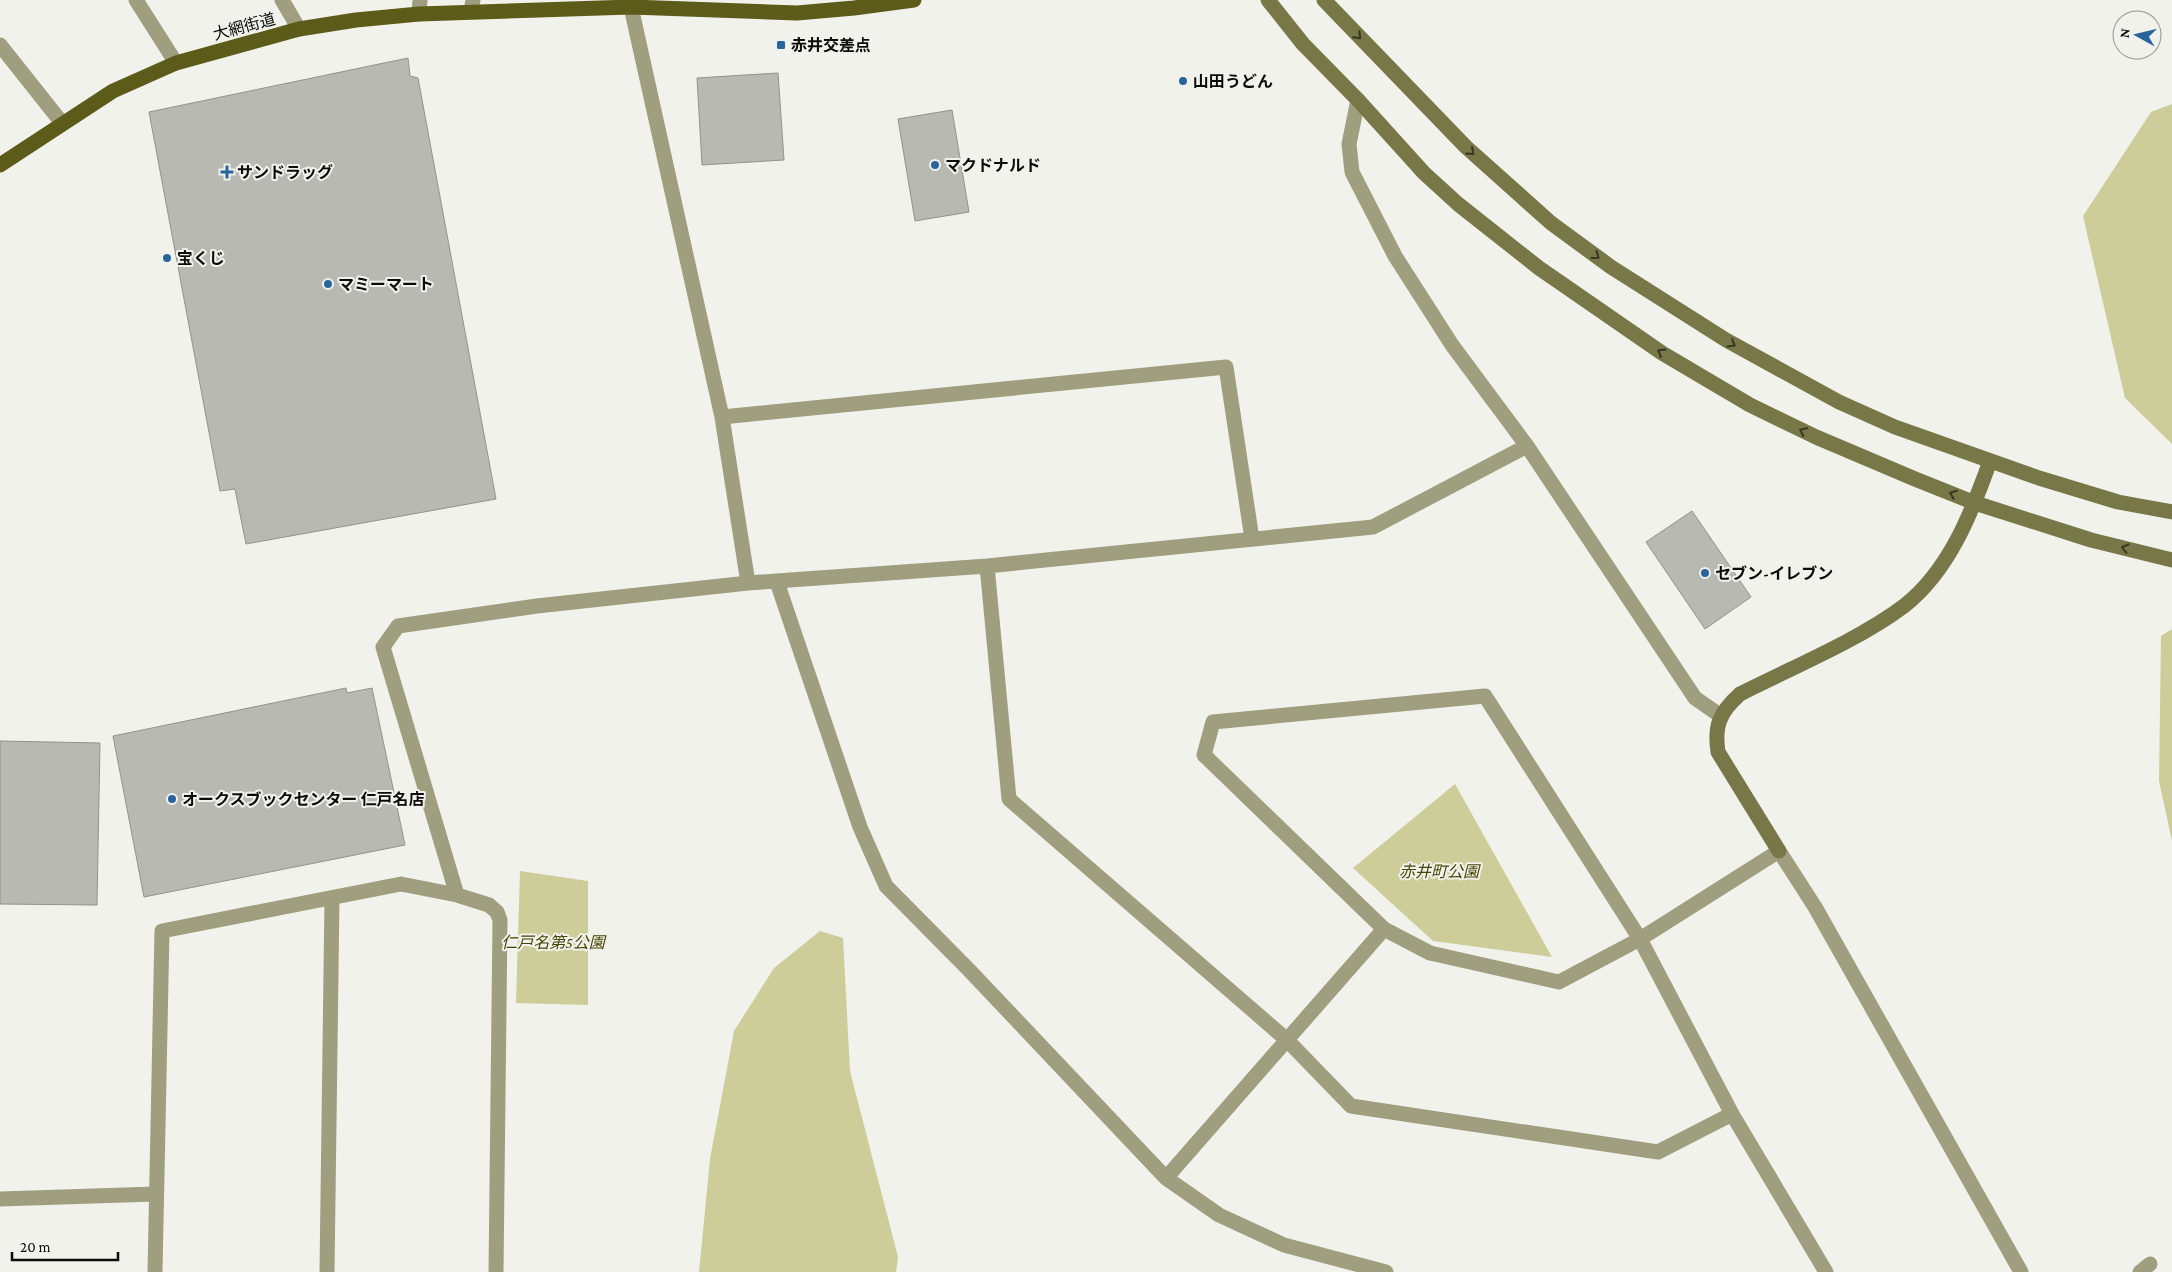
<svg xmlns="http://www.w3.org/2000/svg" width="2172" height="1272" viewBox="0 0 2172 1272" font-family="'Crimson Pro','Noto Sans JP',serif">
<rect width="100%" height="100%" fill="#f1f2eb"/>
<path fill="#cdcd99" d="M 2172,104 L 2172,444 L 2125,398 L 2083,216 L 2151,112 Z
M 2172,629 L 2172,841 L 2159,781 L 2161,636 Z
M 1455,784 L 1552,957 L 1433,941 L 1353,868 Z
M 520,871 L 588,881 L 588,1005 L 516,1003 Z
M 820,931 L 843,938 L 850,1071 L 898,1257 L 896,1272 L 699,1272 L 710,1159 L 734,1031 L 774,968 Z"/>
<path fill="#b9b9b3" stroke="#93938e" d="M 408,58 L 410,76 L 418,78 L 496,499 L 246,544 L 235,489 L 220,491 L 149,112 Z
M 778,73 L 784,160 L 702,165 L 697,78 Z
M 952,110 L 969,212 L 915,221 L 898,119 Z
M 1692,511 L 1751,597 L 1705,629 L 1646,542 Z
M 346,688 L 347,693 L 372,688 L 405,845 L 144,897 L 113,736 Z
M 0,741 L 100,743 L 97,905 L 0,904 Z"/>
<g fill="none" stroke-linecap="round" stroke-linejoin="round">
<path stroke="#9f9f7f" stroke-width="15" d="M 136,0 L 176,63
M 282,0 L 299,29
M 471,11 L 473,0
M 419,14 L 420,0
M 2140,1272 L 2150,1264"/>
<path stroke="#9f9f7f" stroke-width="15" d="M 631,7 L 722,417 L 748,583
M 0,45 L 62,123
M 1358,100 L 1349,144 L 1352,172 L 1395,256 L 1452,345 L 1527,446 L 1695,698 L 1721,716
M 722,417 L 1226,367 L 1252,539
M 987,566 L 1009,799 L 1287,1040 L 1351,1106 L 1658,1152 L 1732,1114
M 777,582 L 860,827 L 886,886 L 970,971 L 1166,1178 L 1219,1215 L 1284,1245 L 1386,1272
M 457,895 L 383,647 L 398,626 L 537,606 L 748,583 L 987,566 L 1373,527 L 1527,446
M 1166,1178 L 1384,929
M 0,1199 L 156,1194
M 155,1272 L 162,931 L 401,884 L 457,895 L 489,905 L 497,912 L 500,920 L 496,1272
M 327,1272 L 332,898
M 1826,1272 L 1732,1114 L 1640,939 L 1485,696 L 1213,722 L 1204,755 L 1384,929 L 1430,953 L 1559,982 L 1640,939 L 1779,851 L 1815,907 L 2021,1272"/>
<path stroke="#787747" stroke-width="15" d="M 1268,0 L 1303,44 L 1358,100 L 1424,173 L 1458,204 L 1539,268 L 1662,353 L 1750,405 L 1816,437 L 1915,479 L 1975,503 L 2091,540 L 2172,560
M 1324,0 L 1466,147 L 1551,223 L 1611,267 L 1726,340 L 1839,402 L 1895,427 L 2039,478 L 2118,502 L 2172,512
M 1779,851 L 1718,752 C 1714,725 1720,712 1740,694 C 1791,668 1859,640 1904,606 C 1949,571 1972,512 1990,461"/>
<path stroke="#5c5b19" stroke-width="15" d="M 0,165 L 113,91 L 176,63 L 299,29 L 356,20 L 419,14 L 631,7 L 797,13 L 854,8 L 914,0"/>
</g>
<defs><path id="oneway-chevron" d="M-2-3.5L2.5 0L-2 3.5" fill="none" stroke-width="1.6" stroke-linecap="round" stroke-linejoin="round" transform="scale(1.25)"/></defs>
<g stroke="#373622">
<use href="#oneway-chevron" transform="translate(1358 36) rotate(45)"/>
<use href="#oneway-chevron" transform="translate(1471 152) rotate(42)"/>
<use href="#oneway-chevron" transform="translate(1596 256) rotate(36)"/>
<use href="#oneway-chevron" transform="translate(1732 344) rotate(30)"/>
<use href="#oneway-chevron" transform="translate(1661 352) rotate(-148)"/>
<use href="#oneway-chevron" transform="translate(1803 431) rotate(-154)"/>
<use href="#oneway-chevron" transform="translate(1953 494) rotate(-158)"/>
<use href="#oneway-chevron" transform="translate(2125 548) rotate(-166)"/>
</g>
<g fill="#29659d" stroke="#f1f2eb" stroke-width="2">
<rect x="776" y="40" width="10" height="10" rx="2.5"/>
<circle cx="1183" cy="81" r="5"/>
<circle cx="935" cy="165" r="5"/>
<path d="M224.5 164.5h5v5h5v5h-5v5h-5v-5h-5v-5h5z"/>
<circle cx="167" cy="258" r="5"/>
<circle cx="328" cy="284" r="5"/>
<circle cx="1705" cy="573" r="5"/>
<circle cx="172" cy="799" r="5"/>
</g>
<g text-anchor="middle" stroke-width="4" stroke-linejoin="round" paint-order="stroke">
<g font-size="16" fill="#0b0b0a" stroke="#f1f2eb">
<text transform="translate(244 26) rotate(-15)" y="6">大網街道</text>
</g>
<g font-size="16" font-weight="bold" fill="#0b0b0a" stroke="#f1f2eb" text-anchor="start">
<text x="791" y="51">赤井交差点</text>
<text x="1193" y="87">山田うどん</text>
<text x="945" y="171">マクドナルド</text>
<text x="237" y="178">サンドラッグ</text>
<text x="177" y="264">宝くじ</text>
<text x="338" y="290">マミーマート</text>
<text x="1715" y="579">セブン-イレブン</text>
<text x="182" y="805">オークスブックセンター 仁戸名店</text>
</g>
<g font-size="16" font-style="italic" fill="#474506" stroke="#f1f2eb">
<text x="1439" y="877">赤井町公園</text>
<text x="553" y="948">仁戸名第5公園</text>
</g>
</g>
<g transform="translate(2137 35) rotate(278)"><circle r="24" fill="#f1f2eb" stroke="#959691"/>
<path d="M0-4L9 19L0 12L-9 19Z" fill="#29659d"/>
<text y="-8" font-size="14" font-weight="bold" text-anchor="middle" fill="#0b0b0a">N</text>
</g>
<path d="M12 1252v8h106v-8" fill="none" stroke="#0b0b0a" stroke-width="2.5"/>
<text x="20" y="1252" font-size="15" fill="#0b0b0a" stroke="#f1f2eb" stroke-width="4" paint-order="stroke">20 m</text>
</svg>
